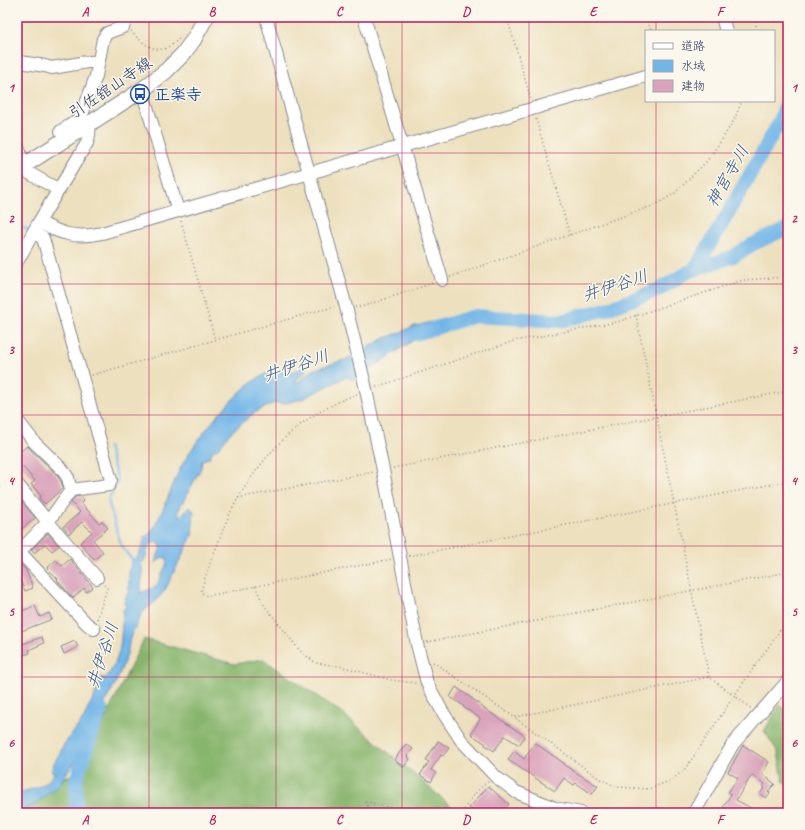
<svg xmlns="http://www.w3.org/2000/svg" width="805" height="830" viewBox="0 0 805 830" font-family="Caveat,'Klee One',sans-serif">
<rect width="100%" height="100%" fill="#fbf7ec"/>
<filter id="ink" filterUnits="userSpaceOnUse"><feTurbulence type="fractalNoise" baseFrequency=".025" numOctaves="2"/><feDisplacementMap in="SourceGraphic" scale="8" xChannelSelector="R" yChannelSelector="G"/><feConvolveMatrix kernelMatrix="1 2 1 2 8 2 1 2 1" color-interpolation-filters="sRGB"/></filter>
<filter id="wash" filterUnits="userSpaceOnUse"><feTurbulence type="fractalNoise" baseFrequency=".012" numOctaves="4" result="noise"/><feDisplacementMap in="SourceGraphic" scale="16" xChannelSelector="R" yChannelSelector="G"/><feGaussianBlur stdDeviation="0.9" result="paint"/><feColorMatrix in="noise" values="0 0 0 0 0 0 0 0 0 0 0 0 0 0 0 0 0 1.4 0 .05"/><feComposite in="paint" operator="in"/></filter>
<g filter="url(#wash)">
<rect width="100%" height="100%" fill="#ede0be"/>
<path fill="#88b56d" stroke="#527266" d="M 144,639 L 234,664 L 263,659 L 342,713 L 459,813 L 17,813 L 17,796 L 79,772 Z
M 780,705 L 788,713 L 788,784 L 783,781 L 778,752 L 764,731 Z"/>
<path fill="#72b6e8" stroke="#4672a3" fill-rule="evenodd" d="M 431,322 L 434,331 L 424,333 L 354,380 L 346,377 L 302,399 L 286,403 L 274,403 L 254,413 L 230,433 L 219,447 L 212,452 L 209,458 L 202,460 L 201,468 L 178,511 L 180,517 L 189,507 L 194,511 L 192,536 L 165,590 L 157,600 L 143,612 L 138,621 L 130,638 L 127,654 L 117,680 L 100,712 L 96,725 L 79,757 L 68,771 L 58,787 L 48,793 L 36,804 L 21,810 L 17,810 L 17,793 C 32,789 47,787 55,772 L 52,772 L 52,767 L 65,743 L 84,718 L 89,706 L 94,698 L 98,684 L 102,677 L 103,679 L 107,677 C 124,652 120,638 123,610 L 126,607 L 124,603 L 127,594 L 129,594 L 129,571 L 132,560 C 141,558 142,545 145,537 C 157,533 173,481 181,467 C 195,441 237,387 264,375 C 271,371 277,371 284,370 C 288,370 293,372 296,371 C 299,370 302,367 304,366 L 306,369 L 305,373 L 296,380 L 295,382 L 298,382 L 313,370 L 347,359 L 385,338 L 399,333 L 412,327 ZM 155,542 L 160,544 L 161,547 L 155,563 L 163,557 L 167,558 L 167,563 L 156,587 L 140,593 L 143,573 L 141,564 L 145,559 L 149,545 Z"/>
<g fill="none" stroke-linecap="round" stroke-linejoin="round">
<path stroke="#72b6e8" stroke-width="2.5" d="M 17,226 L 30,230
M 108,447 L 118,481 L 108,500 L 121,545 L 132,560 L 132,563"/>
<path stroke="#72b6e8" stroke-width="14" d="M 694,270 L 722,224 L 779,123 L 788,99
M 415,334 L 475,316 L 561,321 L 610,308 L 660,289 L 688,272 L 734,256 L 753,244 L 788,228
M 76,813 L 76,780 L 101,709"/>
</g>
<g id="blocks">
<path fill="#daa3bb" d="M 17,446 L 21,451 L 27,446 L 56,474 L 61,481 L 63,488 L 45,504 L 39,498 L 41,496 L 31,484 L 35,481 L 23,467 L 22,468 L 17,462 Z
M 81,496 L 84,500 L 81,503 L 99,523 L 102,521 L 108,528 L 93,540 L 103,552 L 94,560 L 80,543 L 92,532 L 82,522 L 69,534 L 63,527 L 80,512 L 71,502 L 75,497 Z
M 21,501 L 35,518 L 17,533 L 17,505 Z
M 48,533 L 59,546 L 52,551 L 45,544 L 34,553 L 31,550 Z
M 70,559 L 93,587 L 86,592 L 84,588 L 73,598 L 57,580 L 58,579 L 47,568 L 56,560 L 62,566 Z
M 17,561 L 26,570 L 33,588 L 25,591 L 17,572 Z
M 17,600 L 22,611 L 35,606 L 40,617 L 49,613 L 52,619 L 19,632 L 17,628 Z
M 42,637 L 44,643 L 29,650 L 30,653 L 17,657 L 17,646 Z
M 75,641 L 78,647 L 64,654 L 61,647 Z
M 456,687 L 482,706 L 482,707 L 525,736 L 519,745 L 505,736 L 494,751 L 485,745 L 486,744 L 471,734 L 480,719 L 480,718 L 463,707 L 464,706 L 450,697 Z
M 438,741 L 449,748 L 443,756 L 441,755 L 431,770 L 436,773 L 431,782 L 420,775 L 429,762 L 426,760 Z
M 535,743 L 565,764 L 564,765 L 598,786 L 592,794 L 576,783 L 574,785 L 564,778 L 555,791 L 508,760 L 514,751 L 524,759 Z
M 406,744 L 413,749 L 407,756 L 410,759 L 404,767 L 394,760 Z
M 743,745 L 769,762 L 762,774 L 775,784 L 768,791 L 770,793 L 766,798 L 760,794 L 764,788 L 763,787 L 765,784 L 752,775 L 736,800 L 760,813 L 734,813 L 723,807 L 731,794 L 728,792 L 738,778 L 728,772 Z
M 488,786 L 509,804 L 502,813 L 477,813 L 469,808 Z"/>
</g>
</g>
<g filter="url(#ink)">
<use href="#blocks" fill-opacity="0" stroke="#84888e" stroke-width="1"/>
<g fill="none" stroke-linecap="round" stroke-linejoin="round">
<defs>
<path id="minor" d="M 266,17 L 346,307 L 365,385 L 383,470 L 417,644 L 427,683 L 442,711 L 461,740 L 496,777 L 516,792 L 555,808 L 581,813
M 364,17 L 442,280
M 722,17 L 726,31
M 17,60 L 20,62 L 45,66 L 52,68 L 87,62 L 98,62
M 142,90 L 178,211
M 66,139 L 61,131 L 80,119 L 83,112 L 96,76 L 103,39 L 107,33 L 123,27 L 125,22 L 125,17
M 17,143 L 24,165 L 29,173 L 59,190
M 39,222 C 61,234 76,239 102,233 L 646,76
M 17,262 L 39,222 L 87,143 L 89,135 L 90,123
M 17,420 L 35,443 L 62,469 L 68,478 L 71,490
M 17,484 L 48,522 L 97,578
M 17,549 L 87,624 L 94,629
M 17,554 L 48,522 L 71,490 L 109,485 L 111,480 L 43,238 L 34,233
M 693,813 L 695,811 L 733,744 L 788,681"/>
<path id="major" d="M 17,170 L 142,90 L 166,71 L 183,54 L 194,39 L 206,17"/>
</defs>
<use href="#minor" stroke="#84888e" stroke-width="14"/>
<use href="#major" stroke="#84888e" stroke-width="17"/>
<path stroke="#84888e" stroke-width="1.5" stroke-dasharray="1 3" stroke-linecap="butt" d="M 507,17 L 531,100
M 647,17 L 651,31
M 756,17 L 756,31
M 131,31 C 139,40 150,51 163,49 C 169,48 175,42 179,39
M 536,119 L 570,236
M 181,221 L 215,340
M 450,277 L 655,205 L 674,194 L 707,161 L 723,138 L 735,118 L 742,101
M 355,307 L 361,307 L 433,283
M 636,315 L 709,677 L 752,709
M 92,375 L 317,311 L 335,307
M 376,387 L 514,341 L 617,322 L 743,280 L 788,277
M 357,394 C 342,400 327,407 313,416 C 277,438 244,482 227,520 C 223,528 220,537 217,546 C 211,561 205,576 201,592 L 207,596 L 392,559
M 393,468 L 788,391
M 238,498 L 374,472
M 409,556 L 788,481
M 255,586 L 264,605 L 300,651 L 316,663 L 340,666 L 391,680 L 416,683
M 97,619 L 107,588 L 104,585
M 427,642 L 788,572
M 433,662 L 514,717 L 600,779 L 617,787 L 649,789 L 672,780 L 684,770 L 692,759 L 734,696 L 788,619
M 515,717 L 709,677
M 372,813 L 364,801 L 410,813
M 462,813 C 468,802 477,789 488,782"/>
<use href="#minor" stroke="#fff" stroke-width="12"/>
<use href="#major" stroke="#fff" stroke-width="15"/>
</g>
</g>
<path fill="none" stroke="#c2185b" stroke-width="1" stroke-opacity="0.55" d="M 149,17 L 149,813M 276,17 L 276,813M 402,17 L 402,813M 529,17 L 529,813M 656,17 L 656,31M 656,101 L 656,813M 17,153 L 788,153M 17,284 L 788,284M 17,415 L 788,415M 17,546 L 788,546M 17,677 L 788,677"/>
<defs>
<symbol id="bus-ring" viewBox="-11 -11 22 22"><circle r="9.5" fill="#fbf7ec" stroke="#1a4fb4" stroke-width="1.5"/><path d="M-5-6H5V4H4V6H2V4H-2V6H-4V4H-5ZM-3.5-4V0h7V-4ZM-3.5 1.2v1.5H-2V1.2ZM2 1.2v1.5H3.5V1.2Z" fill="#1a4fb4"/></symbol>
</defs>
<g fill-rule="evenodd">
<use href="#bus-ring" x="129" y="83" width="22" height="22"/>
</g>
<g text-anchor="middle" stroke-width="3" stroke-linejoin="round" paint-order="stroke">
<g font-size="16" fill="#1b2f5e" stroke="#fbf7ec">
<text transform="translate(110 87) rotate(-34)" y="6">引佐舘山寺線</text>
</g>
<g font-size="16" font-weight="bold" fill="#164399" stroke="#fbf7ec" text-anchor="start">
<text x="154" y="100">正楽寺</text>
</g>
<g font-size="17" font-style="italic" fill="#355887" stroke="#fbf7ec">
<text transform="translate(727 176) rotate(-60)" y="6">神宮寺川</text>
<text transform="translate(615 285) rotate(-18)" y="6">井伊谷川</text>
<text transform="translate(296 365) rotate(-18)" y="6">井伊谷川</text>
<text transform="translate(102 655) rotate(-72)" y="6">井伊谷川</text>
</g>
</g>
<rect width="805" height="830" fill="none" stroke="#fbf7ec" stroke-width="44"/>
<rect x="645" y="30" width="130" height="72" fill="#fbf7ec" stroke="#a1a7b3"/>
<rect x="653" y="43" width="20" height="6" fill="#ffffff" stroke="#a1a7b3"/>
<text x="681" y="50" font-size="12" fill="#1b2f5e">道路</text>
<rect x="653" y="60" width="20" height="12" fill="#72b6e8" stroke="#a1a7b3"/>
<text x="681" y="70" font-size="12" fill="#1b2f5e">水域</text>
<rect x="653" y="80" width="20" height="12" fill="#daa3bb" stroke="#a1a7b3"/>
<text x="681" y="90" font-size="12" fill="#1b2f5e">建物</text>
<rect x="22" y="22" width="761" height="786" fill="none" stroke="#c2185b" stroke-width="1.5"/>
<g font-size="13" text-anchor="middle" font-weight="bold" fill="#c2185b">
<text x="85" y="16">A</text>
<text x="212" y="16">B</text>
<text x="339" y="16">C</text>
<text x="466" y="16">D</text>
<text x="593" y="16">E</text>
<text x="720" y="16">F</text>
<text x="11" y="92">1</text>
<text x="794" y="92">1</text>
<text x="11" y="223">2</text>
<text x="794" y="223">2</text>
<text x="11" y="354">3</text>
<text x="794" y="354">3</text>
<text x="11" y="485">4</text>
<text x="794" y="485">4</text>
<text x="11" y="616">5</text>
<text x="794" y="616">5</text>
<text x="11" y="747">6</text>
<text x="794" y="747">6</text>
<text x="85" y="824">A</text>
<text x="212" y="824">B</text>
<text x="339" y="824">C</text>
<text x="466" y="824">D</text>
<text x="593" y="824">E</text>
<text x="720" y="824">F</text>
</g>
</svg>
